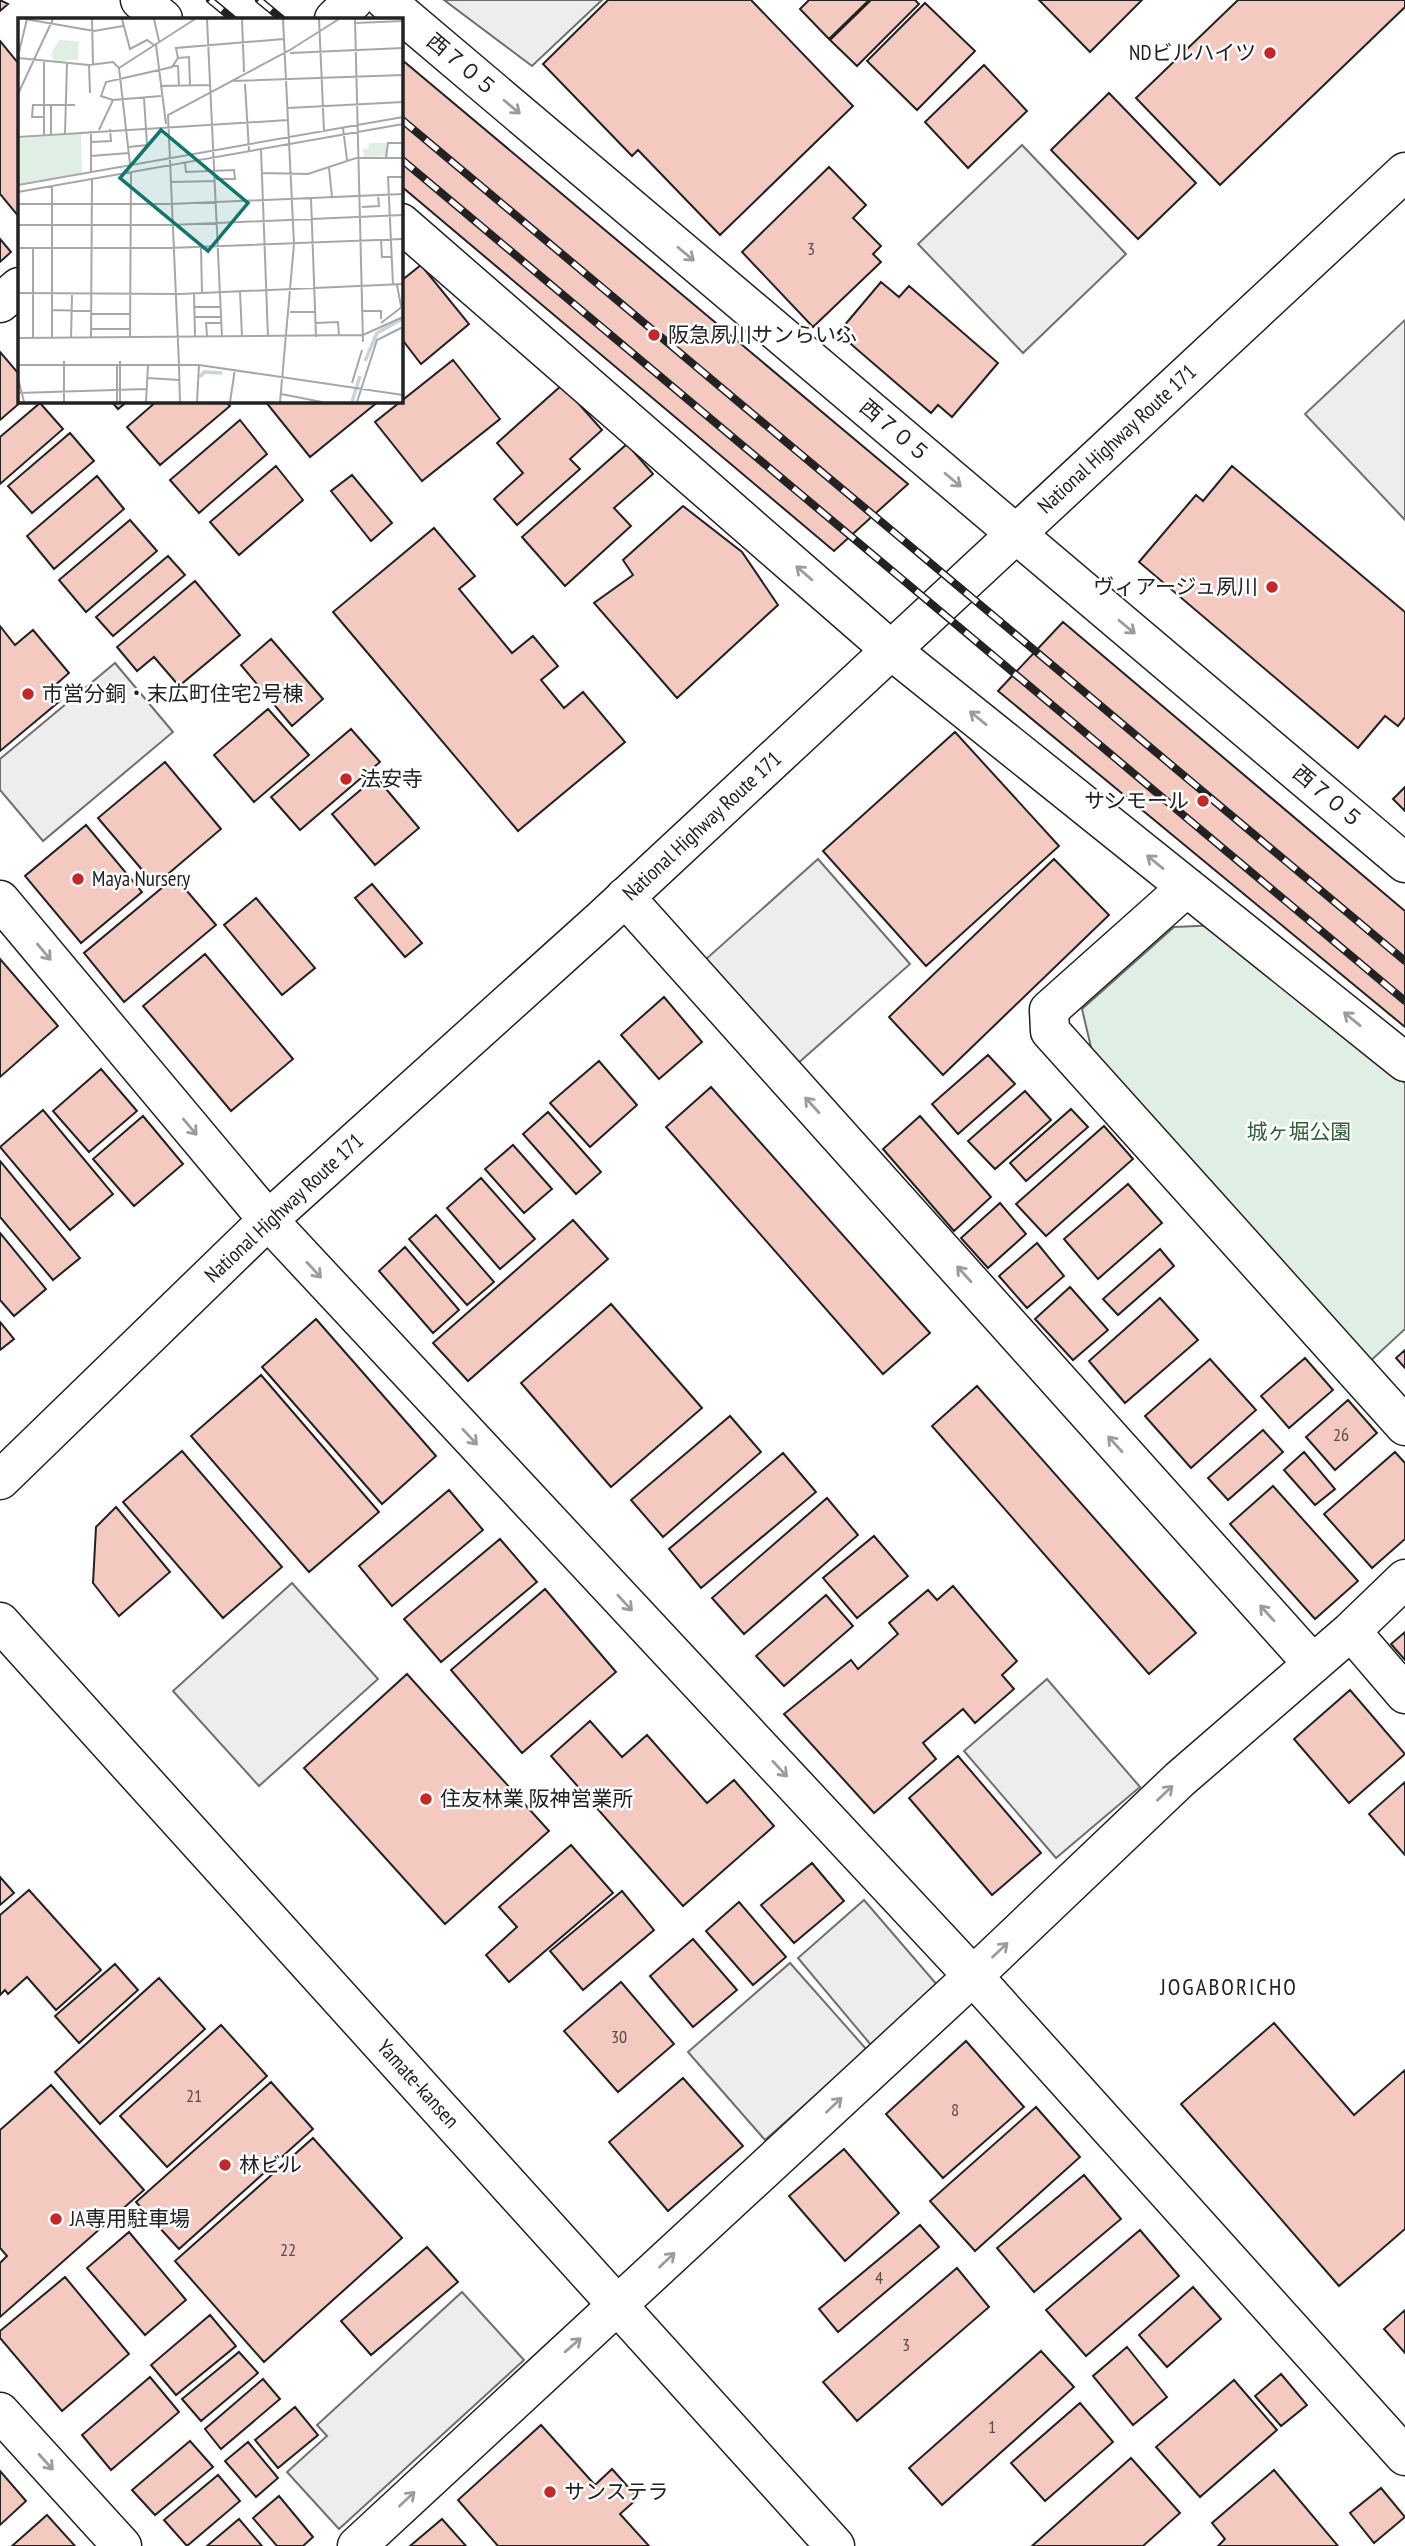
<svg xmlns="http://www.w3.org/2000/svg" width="1405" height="2546" viewBox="0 0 1405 2546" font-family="'PT Sans Narrow','Noto Sans JP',sans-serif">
<rect width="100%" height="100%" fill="#fff"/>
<path fill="#e0efe3" stroke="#6f6f6f" stroke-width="2" d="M 1220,925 L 1405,1083 L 1405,1329 L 1366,1365 L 1094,1060 L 1082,1009 L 1174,927 Z"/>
<path fill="#ededed" stroke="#6f6f6f" stroke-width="2" d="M 444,0 L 602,0 L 532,66 Z
M 1022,145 L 1126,254 L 1023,353 L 918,244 Z
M 1405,320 L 1405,520 L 1305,414 Z
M 115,663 L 173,732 L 43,841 L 0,790 L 0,759 Z
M 818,859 L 910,964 L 796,1065 L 705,960 Z
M 292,1583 L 378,1679 L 259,1786 L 173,1691 Z
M 1047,1679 L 1140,1787 L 1056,1858 L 964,1751 Z
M 864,1900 L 938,1986 L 871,2045 L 798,1958 Z
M 790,1963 L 867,2050 L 765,2140 L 688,2052 Z
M 462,2292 L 524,2360 L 339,2529 L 287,2472 L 327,2436 L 317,2425 Z"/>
<path fill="#f3c9c0" stroke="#222" stroke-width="2" d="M 0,0 L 8,4 L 0,11 Z
M 608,0 L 751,0 L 853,106 L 720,235 L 638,150 L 632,156 L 543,64 Z
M 809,0 L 869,0 L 829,39 L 800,9 Z
M 871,0 L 915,0 L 919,4 L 857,66 L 830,40 Z
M 1039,0 L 1142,0 L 1090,52 Z
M 1238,0 L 1405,0 L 1405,7 L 1220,185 L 1136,98 Z
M 925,3 L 975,51 L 917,110 L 867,61 Z
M 0,41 L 19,64 L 19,217 L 0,194 Z
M 401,59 L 908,484 L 834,551 L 401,186 Z
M 984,65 L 1027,111 L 968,168 L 925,122 Z
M 1109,93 L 1196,183 L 1138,239 L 1051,150 Z
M 829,167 L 866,205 L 853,218 L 881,246 L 873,254 L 881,262 L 813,327 L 742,252 Z
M 0,239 L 11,252 L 0,262 Z
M 421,265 L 469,324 L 421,364 L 401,338 L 401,281 Z
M 881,282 L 899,297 L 909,286 L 998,363 L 952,417 L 938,405 L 931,413 L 838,333 Z
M 0,352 L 19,374 L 19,401 L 22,401 L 0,420 Z
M 453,360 L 500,419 L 422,481 L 375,422 Z
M 562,385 L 602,430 L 570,459 L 580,469 L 517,525 L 494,499 L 523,473 L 497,443 Z
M 111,401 L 128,401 L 118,409 Z
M 157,401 L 225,401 L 230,406 L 160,465 L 127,427 Z
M 265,401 L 379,401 L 310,457 Z
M 40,403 L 63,429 L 0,484 L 0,437 Z
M 240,420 L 267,454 L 199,513 L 170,480 Z
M 70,433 L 94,461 L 32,513 L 8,486 Z
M 627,444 L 653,474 L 614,508 L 631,526 L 565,586 L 522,537 Z
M 276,466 L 303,500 L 239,555 L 210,522 Z
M 1232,466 L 1405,612 L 1405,717 L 1398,726 L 1385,716 L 1358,748 L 1139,562 L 1196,495 L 1203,501 Z
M 352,475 L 392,523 L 371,541 L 331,491 Z
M 97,476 L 124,509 L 54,569 L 27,536 Z
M 683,506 L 742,552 L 778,605 L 677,698 L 594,603 L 633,575 L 623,560 Z
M 130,520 L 157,551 L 86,612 L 59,580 Z
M 434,528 L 475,576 L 459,589 L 512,653 L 533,636 L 558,666 L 541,680 L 564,708 L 583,692 L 625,742 L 518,831 L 333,612 Z
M 168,556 L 185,575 L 113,636 L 96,617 Z
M 195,581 L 240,635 L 179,686 L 154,657 L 137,671 L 117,647 Z
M 1063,622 L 1405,911 L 1405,1027 L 998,691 Z
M 0,626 L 15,645 L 33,630 L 69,673 L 52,688 L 61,700 L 0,751 Z
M 271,639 L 323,699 L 292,726 L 241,665 Z
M 268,709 L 309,755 L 254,802 L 214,755 Z
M 351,729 L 380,762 L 300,830 L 271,797 Z
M 955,732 L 1059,846 L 926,966 L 823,851 Z
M 165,762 L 221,829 L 155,885 L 98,818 Z
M 376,777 L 419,828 L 375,865 L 332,814 Z
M 1405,787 L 1405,811 L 1393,799 Z
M 86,825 L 142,892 L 81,943 L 25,876 Z
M 1054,859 L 1109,915 L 943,1075 L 889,1017 Z
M 175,877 L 216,925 L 124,1002 L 84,953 Z
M 372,884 L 422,943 L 405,957 L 355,898 Z
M 256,898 L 315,968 L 282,995 L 224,925 Z
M 205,954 L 293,1059 L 231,1111 L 143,1006 Z
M 0,959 L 58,1026 L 0,1077 Z
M 664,997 L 702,1042 L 659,1079 L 621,1035 Z
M 988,1055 L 1015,1084 L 958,1134 L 932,1104 Z
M 599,1061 L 637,1105 L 590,1147 L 550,1103 Z
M 101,1069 L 137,1111 L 89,1152 L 53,1111 Z
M 711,1087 L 930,1333 L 883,1374 L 666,1127 Z
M 1025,1091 L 1051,1120 L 995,1169 L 968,1141 Z
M 1071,1109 L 1088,1127 L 1026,1181 L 1010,1163 Z
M 43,1110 L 113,1194 L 70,1230 L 0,1147 Z
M 548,1112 L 601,1172 L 576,1194 L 523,1134 Z
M 143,1116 L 183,1164 L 134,1206 L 93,1159 Z
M 920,1116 L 991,1197 L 954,1231 L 883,1149 Z
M 1104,1126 L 1133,1159 L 1046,1236 L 1016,1204 Z
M 513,1145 L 552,1189 L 524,1213 L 485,1169 Z
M 0,1161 L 80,1258 L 53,1280 L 0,1217 Z
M 481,1178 L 535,1239 L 500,1269 L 447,1208 Z
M 1128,1184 L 1162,1223 L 1098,1279 L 1064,1239 Z
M 1000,1203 L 1026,1234 L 988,1268 L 961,1238 Z
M 436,1215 L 494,1282 L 467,1305 L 409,1239 Z
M 573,1220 L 608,1259 L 468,1381 L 433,1343 Z
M 0,1233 L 46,1289 L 14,1316 L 0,1300 Z
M 1037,1243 L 1064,1276 L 1027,1308 L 999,1276 Z
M 405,1247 L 459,1310 L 433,1333 L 379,1271 Z
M 1160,1249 L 1174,1266 L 1118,1315 L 1103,1299 Z
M 1070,1287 L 1108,1330 L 1073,1360 L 1035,1319 Z
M 1160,1298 L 1198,1340 L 1125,1403 L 1089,1361 Z
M 611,1304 L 702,1408 L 611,1487 L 521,1383 Z
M 316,1319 L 436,1456 L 382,1504 L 262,1367 Z
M 0,1322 L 14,1339 L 0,1350 Z
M 1405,1350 L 1405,1368 L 1396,1358 Z
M 1305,1358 L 1333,1390 L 1289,1428 L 1261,1396 Z
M 1210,1359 L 1256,1410 L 1191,1468 L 1145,1416 Z
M 261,1375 L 379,1512 L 309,1572 L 191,1436 Z
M 977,1386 L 1196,1633 L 1149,1674 L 932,1426 Z
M 1348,1400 L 1377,1433 L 1335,1470 L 1306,1437 Z
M 730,1416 L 761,1452 L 663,1537 L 631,1500 Z
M 1263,1430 L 1283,1452 L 1228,1500 L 1208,1478 Z
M 182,1451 L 282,1567 L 223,1618 L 123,1502 Z
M 1304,1452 L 1335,1489 L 1315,1505 L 1284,1470 Z
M 1395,1452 L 1405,1463 L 1405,1539 L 1372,1568 L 1324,1514 Z
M 783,1453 L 816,1492 L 701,1588 L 669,1549 Z
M 1273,1486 L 1358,1581 L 1315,1619 L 1230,1524 Z
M 449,1490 L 483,1530 L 392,1606 L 359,1566 Z
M 827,1498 L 858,1535 L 744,1634 L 712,1598 Z
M 116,1507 L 170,1572 L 119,1616 L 93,1583 L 96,1527 Z
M 874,1536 L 908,1576 L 857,1618 L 823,1578 Z
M 500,1539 L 537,1582 L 441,1662 L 404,1619 Z
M 953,1586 L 1017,1661 L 1002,1675 L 1014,1689 L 975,1723 L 963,1709 L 923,1743 L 936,1759 L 874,1813 L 784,1714 L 851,1660 L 858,1669 L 898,1634 L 889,1623 L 928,1590 L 937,1600 Z
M 545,1589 L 616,1672 L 522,1753 L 451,1670 Z
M 826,1595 L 853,1626 L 784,1686 L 756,1656 Z
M 1405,1632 L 1405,1660 L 1391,1644 Z
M 407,1674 L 549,1831 L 445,1924 L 304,1768 Z
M 1350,1690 L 1405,1754 L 1349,1803 L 1294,1739 Z
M 590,1721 L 622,1757 L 647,1735 L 707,1803 L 734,1780 L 774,1826 L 683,1906 L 551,1756 Z
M 958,1756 L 1041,1853 L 992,1895 L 909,1798 Z
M 1405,1782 L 1405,1855 L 1369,1814 Z
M 571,1845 L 613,1893 L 509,1982 L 486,1955 L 517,1927 L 499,1907 Z
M 812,1863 L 844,1901 L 794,1943 L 761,1905 Z
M 0,1877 L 14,1893 L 0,1905 Z
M 29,1890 L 101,1970 L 56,2010 L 27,1977 L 8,1994 L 5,1990 L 0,1995 L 0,1915 Z
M 622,1891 L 654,1930 L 583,1990 L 550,1951 Z
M 739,1902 L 786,1957 L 753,1985 L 706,1931 Z
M 693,1939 L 737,1990 L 693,2027 L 650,1976 Z
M 115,1964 L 138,1990 L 79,2043 L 55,2016 Z
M 159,1978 L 205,2029 L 100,2124 L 55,2072 Z
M 621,1982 L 674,2044 L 618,2092 L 564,2031 Z
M 1274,2023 L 1354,2115 L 1405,2070 L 1405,2229 L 1339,2286 L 1181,2104 Z
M 221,2025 L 267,2076 L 167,2167 L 120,2116 Z
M 966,2041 L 1024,2107 L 943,2178 L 886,2114 Z
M 683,2078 L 743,2146 L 668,2211 L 609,2142 Z
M 271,2082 L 313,2129 L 179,2249 L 136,2202 Z
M 51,2085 L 144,2190 L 0,2317 L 0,2263 L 7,2256 L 0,2248 L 0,2130 Z
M 1036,2107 L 1080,2157 L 975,2251 L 930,2201 Z
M 313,2138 L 402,2238 L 264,2362 L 175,2261 Z
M 844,2149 L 899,2213 L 845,2261 L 789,2196 Z
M 1084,2175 L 1121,2219 L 1034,2292 L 997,2248 Z
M 920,2225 L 939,2247 L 838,2332 L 819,2309 Z
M 1140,2230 L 1179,2276 L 1086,2356 L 1046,2310 Z
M 129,2232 L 186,2300 L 145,2335 L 87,2268 Z
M 427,2247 L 458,2282 L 371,2355 L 341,2321 Z
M 957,2268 L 989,2307 L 857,2421 L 823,2382 Z
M 65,2277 L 129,2354 L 62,2411 L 0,2338 L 0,2331 Z
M 1193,2287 L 1221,2319 L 1167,2367 L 1139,2335 Z
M 1405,2310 L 1405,2353 L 1384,2329 Z
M 210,2315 L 236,2346 L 176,2395 L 151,2365 Z
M 1127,2347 L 1167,2397 L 1133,2425 L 1093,2376 Z
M 1041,2351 L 1074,2387 L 942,2505 L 909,2468 Z
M 239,2352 L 258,2373 L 201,2421 L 182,2399 Z
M 1281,2374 L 1307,2405 L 1281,2426 L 1255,2396 Z
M 150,2377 L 179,2412 L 111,2470 L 82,2435 Z
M 263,2379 L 280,2399 L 221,2449 L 205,2429 Z
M 1234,2380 L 1277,2430 L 1200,2497 L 1156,2447 Z
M 1080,2403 L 1113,2442 L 1045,2501 L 1011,2463 Z
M 295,2407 L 318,2435 L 278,2468 L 255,2440 Z
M 541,2425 L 595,2485 L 612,2469 L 638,2498 L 620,2514 L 649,2546 L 498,2546 L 458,2500 Z
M 190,2441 L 213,2467 L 155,2515 L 132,2490 Z
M 248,2442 L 278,2478 L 256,2497 L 225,2461 Z
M 1131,2458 L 1180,2513 L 1143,2546 L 1032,2546 Z
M 1274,2470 L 1338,2546 L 1218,2546 L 1225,2539 L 1212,2523 Z
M 0,2471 L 26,2501 L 0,2525 Z
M 218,2475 L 240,2501 L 187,2546 L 164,2520 Z
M 1381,2488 L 1405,2517 L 1374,2543 L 1350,2513 Z
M 279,2496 L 313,2537 L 303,2546 L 277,2546 L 253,2518 Z
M 47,2515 L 75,2546 L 12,2546 Z
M 239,2519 L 262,2546 L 207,2546 Z
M 442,2519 L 466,2546 L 410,2546 Z"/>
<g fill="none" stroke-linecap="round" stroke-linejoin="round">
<defs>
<path id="minor" d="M 140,0 L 163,19
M 385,0 L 1405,863
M 334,19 L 354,0
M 401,223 L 891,650 L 1405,1062
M 0,303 L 19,287
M 1187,887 L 1049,1010 L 1050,1031 L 1405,1426
M 625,897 L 1313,1664
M 0,900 L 268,1220 L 973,1976 L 1405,2456
M 1351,1631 L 1405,1694
M 0,2412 L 122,2546
M 357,2546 L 973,1976 L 1180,1779 L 1351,1631 L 1405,1579"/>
<path id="tertiary" d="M 0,1622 L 835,2546"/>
<path id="trunk" d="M 0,1480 L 268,1220 L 602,919 L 1405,172"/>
</defs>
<use href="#minor" stroke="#222" stroke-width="41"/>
<use href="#tertiary" stroke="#222" stroke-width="41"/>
<use href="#trunk" stroke="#222" stroke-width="41"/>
<use href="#minor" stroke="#fff" stroke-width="38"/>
<use href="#tertiary" stroke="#fff" stroke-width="38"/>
<use href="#trunk" stroke="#fff" stroke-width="38"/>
<defs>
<path id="rail" d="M 210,0 L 233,19
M 259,0 L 282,19
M 401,119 L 1405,961
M 401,159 L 1405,1001"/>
</defs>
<use href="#rail" stroke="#222" stroke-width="8"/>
<use href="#rail" stroke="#fff" stroke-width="5" stroke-dasharray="16" stroke-linecap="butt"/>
</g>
<defs><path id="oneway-shaft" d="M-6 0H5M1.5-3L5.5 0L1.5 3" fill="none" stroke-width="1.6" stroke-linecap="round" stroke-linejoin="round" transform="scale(1.75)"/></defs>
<g stroke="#9c9c9c">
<use href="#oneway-shaft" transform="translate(512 107) rotate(40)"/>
<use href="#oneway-shaft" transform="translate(686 254) rotate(40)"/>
<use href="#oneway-shaft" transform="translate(953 480) rotate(40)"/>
<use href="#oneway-shaft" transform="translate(804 573) rotate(-139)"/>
<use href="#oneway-shaft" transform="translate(1127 627) rotate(40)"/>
<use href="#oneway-shaft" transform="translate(978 718) rotate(-141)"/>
<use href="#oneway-shaft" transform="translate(1155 862) rotate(-141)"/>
<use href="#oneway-shaft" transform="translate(44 952) rotate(50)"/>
<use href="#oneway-shaft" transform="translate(1352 1019) rotate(-141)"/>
<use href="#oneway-shaft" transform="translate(812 1105) rotate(-132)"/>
<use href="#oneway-shaft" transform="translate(190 1127) rotate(50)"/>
<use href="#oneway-shaft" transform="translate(314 1270) rotate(47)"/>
<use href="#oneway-shaft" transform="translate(964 1274) rotate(-132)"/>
<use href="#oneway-shaft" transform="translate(470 1437) rotate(47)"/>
<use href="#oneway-shaft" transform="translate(1115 1444) rotate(-132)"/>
<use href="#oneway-shaft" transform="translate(625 1603) rotate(47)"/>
<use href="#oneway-shaft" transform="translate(1267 1613) rotate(-132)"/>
<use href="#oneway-shaft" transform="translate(780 1769) rotate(47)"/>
<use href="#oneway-shaft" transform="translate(1165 1793) rotate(-43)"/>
<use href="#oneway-shaft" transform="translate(1000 1950) rotate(-43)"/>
<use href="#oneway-shaft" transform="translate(834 2105) rotate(-43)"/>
<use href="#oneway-shaft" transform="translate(667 2260) rotate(-43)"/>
<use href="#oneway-shaft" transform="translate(573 2345) rotate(-41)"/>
<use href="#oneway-shaft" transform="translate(46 2462) rotate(48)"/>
<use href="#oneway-shaft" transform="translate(407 2499) rotate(-43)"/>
</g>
<g fill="#c62828" stroke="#fff" stroke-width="2.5">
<circle cx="1270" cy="53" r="7"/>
<circle cx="654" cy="335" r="7"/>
<circle cx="1272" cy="587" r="7"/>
<circle cx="28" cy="694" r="7"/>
<circle cx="346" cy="779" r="7"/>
<circle cx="1203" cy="801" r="7"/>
<circle cx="78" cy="879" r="7"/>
<circle cx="426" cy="1799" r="7"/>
<circle cx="225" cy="2165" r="7"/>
<circle cx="56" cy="2219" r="7"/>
<circle cx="550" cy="2492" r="7"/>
</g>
<g text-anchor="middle" stroke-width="5" stroke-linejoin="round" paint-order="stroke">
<g font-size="18" fill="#564c4a">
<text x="811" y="255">3</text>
<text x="1341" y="1441">26</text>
<text x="619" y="2043">30</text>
<text x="194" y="2102">21</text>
<text x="955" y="2116">8</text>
<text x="288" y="2256">22</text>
<text x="879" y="2284">4</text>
<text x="906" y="2351">3</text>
<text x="992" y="2433">1</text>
</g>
<g font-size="21" fill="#222" stroke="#fff" text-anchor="start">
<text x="1256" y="60" text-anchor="end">NDビルハイツ</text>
<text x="668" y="342">阪急夙川サンらいふ</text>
<text x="1258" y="594" text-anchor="end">ヴィアージュ夙川</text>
<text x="42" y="701">市営分銅・末広町住宅2号棟</text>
<text x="360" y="786">法安寺</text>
<text x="1189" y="808" text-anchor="end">サンモール</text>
<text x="92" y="886">Maya Nursery</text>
<text x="440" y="1806">住友林業 阪神営業所</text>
<text x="239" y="2172">林ビル</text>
<text x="70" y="2226">JA専用駐車場</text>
<text x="564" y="2499">サンステラ</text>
</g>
<g font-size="21" fill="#222" stroke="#fff">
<text transform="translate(462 65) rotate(40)" y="7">西７０５</text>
<text transform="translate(895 431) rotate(40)" y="7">西７０５</text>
<text transform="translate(1117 439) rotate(-43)" y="7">National Highway Route 171</text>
<text transform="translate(1328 797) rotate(40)" y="7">西７０５</text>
<text transform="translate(702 826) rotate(-43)" y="7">National Highway Route 171</text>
<text transform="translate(284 1208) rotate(-43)" y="7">National Highway Route 171</text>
<text transform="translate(418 2084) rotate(48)" y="7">Yamate-kansen</text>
</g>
<g font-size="21" fill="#2f5e38" stroke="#fff">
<text x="1299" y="1139">城ヶ堀公園</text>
</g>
<g font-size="23" letter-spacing="2" fill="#222" stroke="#fff">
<text x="1229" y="1995">JOGABORICHO</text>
</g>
</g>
<g transform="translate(18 18)">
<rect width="385" height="385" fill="#fff"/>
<path d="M 41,22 L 61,23 L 60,42 L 36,43 L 33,36 ZM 63,115 L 64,155 L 0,166 L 0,121 ZM 351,125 L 369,125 L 367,138 L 346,139 L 345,131 L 350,131 Z" fill="#e0efe3"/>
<path fill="none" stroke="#c7d3dd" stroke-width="3.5" d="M 347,343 L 359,315 L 384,301M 182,359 L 186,354 L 204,355M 334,384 L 342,358"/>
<path fill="none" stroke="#a7a7a7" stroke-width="2" d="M 7,1 L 76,13 L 105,8M 74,1 L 75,46M 104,1 L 112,31 L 129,22 L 136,27M 136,1 L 141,23M 189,1 L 204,319M 224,1 L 226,54M 301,1 L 306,113M 337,1 L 345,324M 337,5 L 385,3M 138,27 L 148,106M 272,35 L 385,30M 0,38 L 9,1M 0,40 L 71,47 L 95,44 L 101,50 L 112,146M 160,40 L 171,39 L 172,68M 71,47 L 72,75M 154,48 L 160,48 L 161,68M 101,50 L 177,1M 213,63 L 385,57M 227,66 L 231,133M 142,68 L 193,67M 0,76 L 35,1M 95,82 L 83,78 L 88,64 L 154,49 L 160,40 L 158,30 L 266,21M 270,90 L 385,84M 26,99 L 14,99 L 15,87 L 57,87M 325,110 L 329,142M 81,112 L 95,82 L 143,78M 73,113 L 73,154M 47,115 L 49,45M 33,116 L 33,87M 26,117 L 26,44M 0,119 L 270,102M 73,124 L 93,123 L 92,111M 111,129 L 129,127 L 126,80M 243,132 L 250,319M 73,138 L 111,135M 368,139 L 370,125 L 385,125M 167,145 L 168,154 L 216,152 L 217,161 L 198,161M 311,150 L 314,179M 244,155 L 290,156 L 338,140 L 385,140M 154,164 L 197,163M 0,167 L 385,99M 0,174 L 385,106M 293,180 L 298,319M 0,186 L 152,186 L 385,176M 344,189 L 361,188 L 360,177M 0,207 L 153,207 L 385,197M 363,222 L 364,239 L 373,239M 0,230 L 151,230 L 385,221M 183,230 L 184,275M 375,267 L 370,159 L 385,159M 379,267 L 383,288M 222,273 L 224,319M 0,275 L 162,276 L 385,266M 176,275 L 177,318M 176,289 L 202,289M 34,292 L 73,293M 345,293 L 363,293 L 363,301M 272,294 L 297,294M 73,296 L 113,296M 176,299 L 202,299M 298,305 L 320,304 L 321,318M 363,305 L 385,288M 73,311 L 112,311M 189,318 L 188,305 L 203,305M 0,320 L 345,317 L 385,299M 15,320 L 15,231M 34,320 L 34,168M 53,320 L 54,277M 73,320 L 74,162M 112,320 L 113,154M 102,343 L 102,384M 0,347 L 181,347 L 385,377M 161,347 L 150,97 L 272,32 L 321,1M 161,348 L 162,384M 0,360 L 6,384M 129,360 L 161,362M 334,365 L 344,332M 0,375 L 128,371M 263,376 L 304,384M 46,384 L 46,343M 99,384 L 99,348M 128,384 L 130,347M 179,384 L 181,347M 212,384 L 217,351M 262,384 L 276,226 L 265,1M 339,384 L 359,322 L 385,309"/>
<path fill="#0f766e" fill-opacity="0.15" stroke="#0f766e" stroke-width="3.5" d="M 143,112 L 230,185 L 190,233 L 102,160 Z"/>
<rect width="385" height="385" fill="none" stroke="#222" stroke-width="3.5"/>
</g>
</svg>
